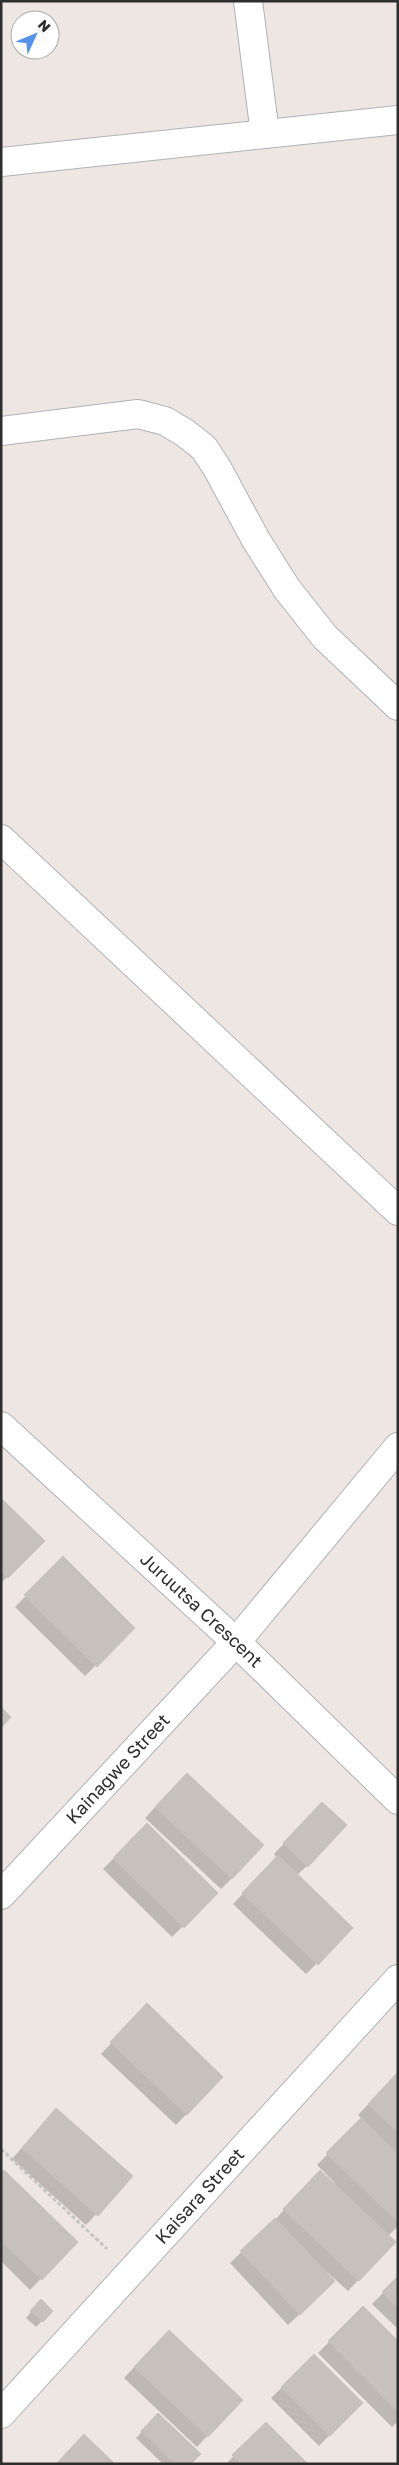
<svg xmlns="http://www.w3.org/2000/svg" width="399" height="2465" viewBox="0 0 399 2465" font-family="'Golos Text',sans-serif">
<rect width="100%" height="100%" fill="#ede6e2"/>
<path fill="#0003" d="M 1,1500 L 43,1541 L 1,1583 Z
M 63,1558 L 133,1628 L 85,1676 L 15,1607 Z
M 176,1785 L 232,1878 L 221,1889 L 145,1818 Z
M 312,1814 L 307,1866 L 297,1875 L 352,1928 L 306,1974 L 233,1904 L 277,1858 L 274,1854 Z
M 147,1825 L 216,1893 L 172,1937 L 103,1869 Z
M 137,2016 L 222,2077 L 176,2125 L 101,2054 Z
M 398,2073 L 398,2226 L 388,2236 L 394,2242 L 348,2291 L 327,2272 L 323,2292 L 288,2325 L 230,2263 L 274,2221 L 309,2182 L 334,2184 L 335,2183 L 317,2165 L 362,2119 L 358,2115 Z
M 46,2120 L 132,2176 L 86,2225 L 12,2159 Z
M 1,2175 L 76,2242 L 30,2290 L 1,2261 Z
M 398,2278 L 398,2329 L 372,2304 Z
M 35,2307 L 52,2311 L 36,2327 L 26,2318 Z
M 363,2308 L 398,2343 L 398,2421 L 392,2427 L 318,2353 Z
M 158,2342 L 241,2400 L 197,2447 L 124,2378 Z
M 314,2356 L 361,2403 L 319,2446 L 271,2398 Z
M 158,2415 L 190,2464 L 163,2464 L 136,2438 Z
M 266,2423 L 306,2464 L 226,2464 Z"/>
<path fill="#c6c1bd" stroke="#c9c1bb" d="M 1,1498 L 45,1541 L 8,1578 L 1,1571 Z
M 63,1556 L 135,1628 L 97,1667 L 24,1595 Z
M 1,1707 L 11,1717 L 1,1728 Z
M 187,1773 L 264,1845 L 232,1879 L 155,1807 Z
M 322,1802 L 347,1825 L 308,1867 L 283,1843 Z
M 147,1823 L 218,1893 L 184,1928 L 113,1858 Z
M 278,1855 L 353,1928 L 318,1965 L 242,1893 Z
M 147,2003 L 223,2077 L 187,2115 L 110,2042 Z
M 398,2072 L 398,2132 L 368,2104 Z
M 56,2108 L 133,2176 L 98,2216 L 22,2148 Z
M 361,2118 L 398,2154 L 398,2222 L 326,2153 Z
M 4,2170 L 78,2242 L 42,2280 L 1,2241 L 1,2174 Z
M 320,2170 L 396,2242 L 359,2281 L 283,2209 Z
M 275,2218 L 335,2281 L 300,2315 L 240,2251 Z
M 398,2276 L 398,2308 L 382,2292 Z
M 41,2299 L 53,2311 L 43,2322 L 30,2311 Z
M 363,2306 L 398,2341 L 398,2412 L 328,2341 Z
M 169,2330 L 243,2400 L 208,2437 L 134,2367 Z
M 314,2354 L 363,2403 L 330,2436 L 281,2387 Z
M 158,2413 L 201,2454 L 191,2464 L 175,2464 L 141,2431 Z
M 266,2422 L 308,2464 L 241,2464 L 232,2455 Z
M 84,2434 L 115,2464 L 56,2464 Z"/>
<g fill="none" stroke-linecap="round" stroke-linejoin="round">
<defs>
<g id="street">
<path d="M 248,1 L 265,134"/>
<path d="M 1,162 L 398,120"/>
<path d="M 1,431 L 138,414 L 165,421 L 185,433 L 204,448 L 217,468 L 256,540 L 287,589 L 325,637 L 398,706"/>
<path d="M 1,839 L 398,1211"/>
<path id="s1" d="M 1,1426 L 236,1642 L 398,1800"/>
<path id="s2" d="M 1,1895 L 236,1642 L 398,1447"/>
<path id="s3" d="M 1,2414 L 398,1979"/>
</g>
</defs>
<use href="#street" stroke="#aeb3b8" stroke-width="30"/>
<path stroke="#c4c4c4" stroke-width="3" stroke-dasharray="4 2.5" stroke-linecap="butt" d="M 1,2149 L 107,2249"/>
<use href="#street" stroke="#fff" stroke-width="28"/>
</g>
<g text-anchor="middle" stroke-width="4" stroke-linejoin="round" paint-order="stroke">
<g font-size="18" fill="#2e2e2e" stroke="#fff">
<text dy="6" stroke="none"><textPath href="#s1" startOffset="272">Juruutsa Crescent</textPath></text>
<text dy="6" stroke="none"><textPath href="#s2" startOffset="172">Kainagwe Street</textPath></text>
<text dy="6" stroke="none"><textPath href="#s3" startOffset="295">Kaisara Street</textPath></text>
</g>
</g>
<rect width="399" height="2465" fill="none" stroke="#2e2e2e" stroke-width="5"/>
<g transform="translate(35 35) rotate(46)"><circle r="24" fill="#ffffff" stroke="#ababab"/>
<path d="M0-4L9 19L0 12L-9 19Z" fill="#5594e8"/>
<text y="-8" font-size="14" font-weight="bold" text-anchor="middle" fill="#2e2e2e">N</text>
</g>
</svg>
